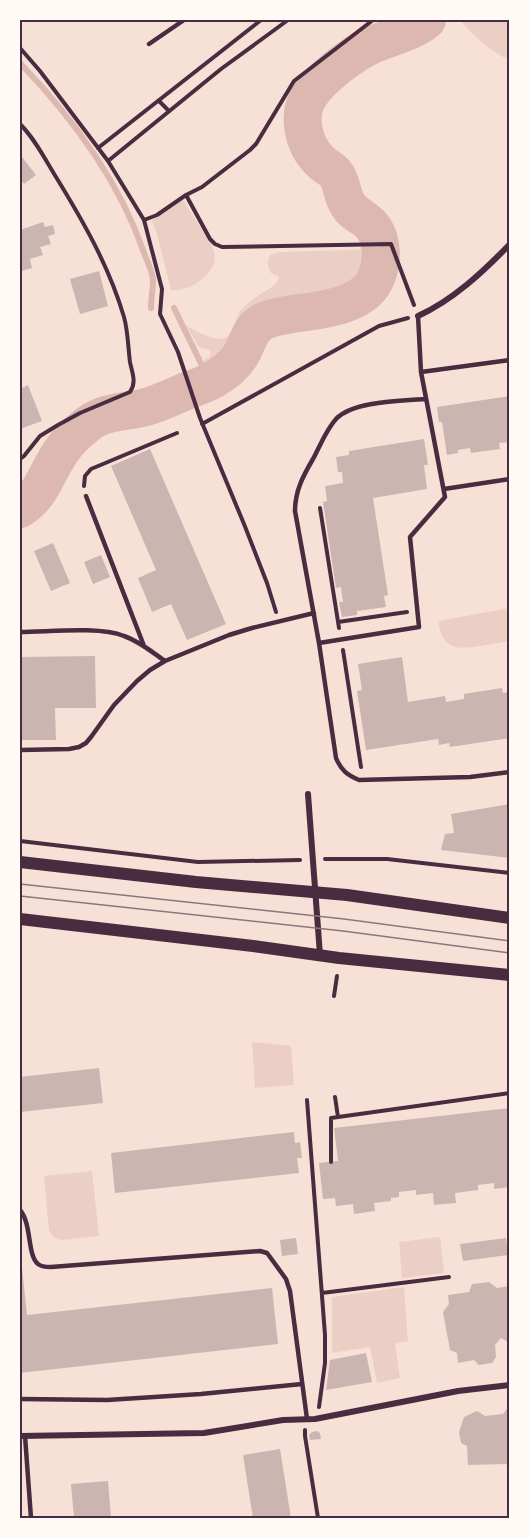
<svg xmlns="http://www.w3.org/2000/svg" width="529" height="1538" viewBox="0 0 529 1538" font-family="'Open Sans',sans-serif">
<rect width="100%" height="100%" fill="#f7e1d7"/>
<path fill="#ebcfc5" d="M 460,20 L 509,20 L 509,59 C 496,57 469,31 460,20 Z
M 183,200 C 189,209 195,219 201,228 C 214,248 224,261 201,280 C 192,287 182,291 171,290 L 157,234 L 152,220 Z
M 376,249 L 378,251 C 377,303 331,305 290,311 C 282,313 271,314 264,318 C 259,321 253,325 250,330 C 239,344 235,371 213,374 L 206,367 L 204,360 L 209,357 L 211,352 L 207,349 L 201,348 L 198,346 L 186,325 C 193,330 216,342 225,338 C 234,334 235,317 241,310 C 246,305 253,299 259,295 C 268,289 276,287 279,277 L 276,275 L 272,274 C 267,268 267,263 270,255 L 279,252 Z
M 509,608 L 509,641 C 500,643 490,644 480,646 C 456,650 442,649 438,621 Z
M 252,1042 L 291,1046 L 294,1085 L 255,1088 Z
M 92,1171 L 99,1236 L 61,1240 L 53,1237 L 49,1231 L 44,1176 Z
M 440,1237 L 444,1273 L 402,1278 L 399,1242 Z
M 404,1287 L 408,1341 L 395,1344 L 400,1378 L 377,1383 L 370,1347 L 332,1353 L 332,1297 Z"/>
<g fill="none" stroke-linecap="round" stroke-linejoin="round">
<path stroke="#dcb8b0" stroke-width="6" d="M 20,63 C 71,116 118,179 143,250 C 146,259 152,270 153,280 C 153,289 151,299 151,308
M 174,308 L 210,382"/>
<path stroke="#dcb8b0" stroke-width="38" d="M 20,509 C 39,497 43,482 54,463 C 61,450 71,437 83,428 C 102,411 118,413 142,408 C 156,405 170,398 184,392 C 194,388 204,385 213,380 C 223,374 234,366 240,356 C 248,344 248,331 262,322 C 271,317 282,316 292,314 C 319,310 364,307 376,278 C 383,262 383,240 372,226 C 366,219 357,215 351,209 C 342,199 343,186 337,176 C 333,169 325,167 320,161 C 304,146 297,117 308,98 C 319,79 353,53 374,44 C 391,37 413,32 427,20"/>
</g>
<path fill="#ccb4b1" d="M 22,157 L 36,175 L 24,184 L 21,180 L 20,181 L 20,159 Z
M 43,222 L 45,227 L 53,225 L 55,234 L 48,236 L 51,244 L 40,247 L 43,255 L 30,259 L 32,268 L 22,271 L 20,264 L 20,260 L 22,259 L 20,251 L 20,230 Z
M 99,271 L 108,306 L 80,314 L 70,279 Z
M 28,385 L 42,421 L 20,429 L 20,389 Z
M 510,396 L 510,442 L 499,443 L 500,449 L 471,453 L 470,448 L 458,450 L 458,453 L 447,455 L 442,422 L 439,422 L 437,407 Z
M 424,439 L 428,465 L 424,465 L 427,489 L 373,498 L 388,595 L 384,596 L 386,607 L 357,611 L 357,615 L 342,617 L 339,602 L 343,602 L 341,587 L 336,588 L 323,502 L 327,501 L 325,486 L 343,483 L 342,472 L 338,472 L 336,457 L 349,455 L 349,451 Z
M 150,449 L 226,624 L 187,640 L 171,604 L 152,612 L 138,578 L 156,570 L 111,466 Z
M 53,543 L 70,583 L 51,591 L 34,551 Z
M 101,555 L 110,577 L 93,584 L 84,562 Z
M 95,656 L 96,708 L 55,708 L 56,740 L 20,740 L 20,657 Z
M 402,657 L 408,702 L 445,696 L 446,702 L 464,699 L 464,694 L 502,688 L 503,693 L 508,692 L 507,688 L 510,688 L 510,738 L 450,747 L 449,743 L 439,745 L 438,739 L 366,750 L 357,691 L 362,690 L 358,664 Z
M 510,804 L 510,858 L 441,850 L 445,834 L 454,833 L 451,814 Z
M 99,1068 L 103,1103 L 20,1112 L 20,1077 Z
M 510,1108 L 510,1187 L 494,1189 L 494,1183 L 478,1185 L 478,1190 L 455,1193 L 456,1203 L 434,1205 L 433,1193 L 416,1195 L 416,1190 L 399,1192 L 399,1197 L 391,1198 L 391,1201 L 374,1203 L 375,1211 L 354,1214 L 353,1204 L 336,1206 L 335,1198 L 323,1199 L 319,1163 L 338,1161 L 334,1128 Z
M 294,1132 L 295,1143 L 300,1142 L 302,1158 L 297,1158 L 299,1173 L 115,1193 L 111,1153 Z
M 296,1238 L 298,1254 L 282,1256 L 280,1240 Z
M 506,1238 L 508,1255 L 463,1261 L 460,1244 Z
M 20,1258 L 21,1258 L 27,1315 L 272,1288 L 278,1344 L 20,1373 Z
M 489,1282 L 497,1288 L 510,1286 L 510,1343 L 501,1338 L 495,1345 L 496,1357 L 492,1363 L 479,1365 L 474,1360 L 458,1363 L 457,1353 L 450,1350 L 443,1312 L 449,1304 L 448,1295 L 469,1292 L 472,1284 Z
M 366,1353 L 372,1382 L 326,1390 L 330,1360 Z
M 507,1409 L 510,1409 L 510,1466 L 505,1464 L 468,1465 L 467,1446 L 461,1443 L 459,1432 L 464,1417 L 477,1411 L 485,1416 L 503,1414 Z
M 317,1431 L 320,1433 L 321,1439 L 310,1440 L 309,1435 L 312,1432 Z
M 280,1449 L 291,1518 L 253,1518 L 243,1455 Z
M 108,1481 L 111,1518 L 74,1518 L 71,1484 Z"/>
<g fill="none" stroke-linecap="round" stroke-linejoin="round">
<path stroke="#4a2c40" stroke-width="4" d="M 20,48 L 40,71 L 108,161 L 144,220 L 162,289 L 160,314 L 178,352 L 200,418 L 244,524 L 267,583 L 276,612
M 159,101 L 169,111
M 20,124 C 35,139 45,159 56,177 C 83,221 109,266 124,317 C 128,331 128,347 130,362 C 132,373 137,382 130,392 L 80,413 L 58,425 L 40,436 L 24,456 L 20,459
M 98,148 L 261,20
M 108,161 L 221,69 L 288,20
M 186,195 L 210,239 L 215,244 L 222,247 L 391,244 L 414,305
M 144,220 L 157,215 L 186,195 L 202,187 L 250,150 L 256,144 L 294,81 L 373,20
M 202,424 L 379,326 L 408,318
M 84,486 L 85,476 L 91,469 L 177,433
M 320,508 L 339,628
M 338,622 L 407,612
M 343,650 L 361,767
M 20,841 L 198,862 L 300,860
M 325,859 L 387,859 L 510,873
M 334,996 L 337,976
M 335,1097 L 338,1117
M 307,1100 L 325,1335 L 325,1363 L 319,1407
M 331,1162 L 331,1118 L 510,1093
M 322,1293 L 449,1277
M 305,1430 L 305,1436 L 318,1518"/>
<path stroke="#4a2c40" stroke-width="4.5" d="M 149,44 L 184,20
M 421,372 L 510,360
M 425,399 C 401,401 353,401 336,419 C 326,430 320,446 313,459 C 303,476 295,491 295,511 L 319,643 L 336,758 C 341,770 347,775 359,780 L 470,777 L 510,772
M 444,489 L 510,479
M 86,496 L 144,646
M 20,632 C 49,632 98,626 124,636 C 139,641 152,652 165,661
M 319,643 L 419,627 L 410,537 L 445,497 L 421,372 L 418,316
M 20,750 L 69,749 L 79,747 L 86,743 L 91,737 L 114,705 L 137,681 L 150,670 L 165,661 L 229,635 L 252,628 L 314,613
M 20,1210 C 32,1224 27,1255 38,1264 C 41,1267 47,1267 51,1267 L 260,1251 L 267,1253 L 270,1257 L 286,1279 L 290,1291 L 307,1419
M 20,1399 L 107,1400 L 201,1394 L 302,1384
M 25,1436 L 31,1518"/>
<path stroke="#4a2c40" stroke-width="6" d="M 418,316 C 453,300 483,272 510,244
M 308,794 L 320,955
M 20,1436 L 204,1433 L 283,1420 L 315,1419 L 458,1391 L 510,1385"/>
<path stroke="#4a2c40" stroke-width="12" d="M 20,862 L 196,882 L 347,895 L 510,918
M 20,919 L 253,946 L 339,958 L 510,975"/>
<path stroke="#8f747c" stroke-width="1.5" d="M 20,884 L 344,919 L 510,941
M 20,896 L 343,931 L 510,953"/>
</g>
<rect width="529" height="1538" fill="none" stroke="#fffaf5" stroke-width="42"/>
<rect x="21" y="21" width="487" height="1496" fill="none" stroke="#4a2c40" stroke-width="2"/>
</svg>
